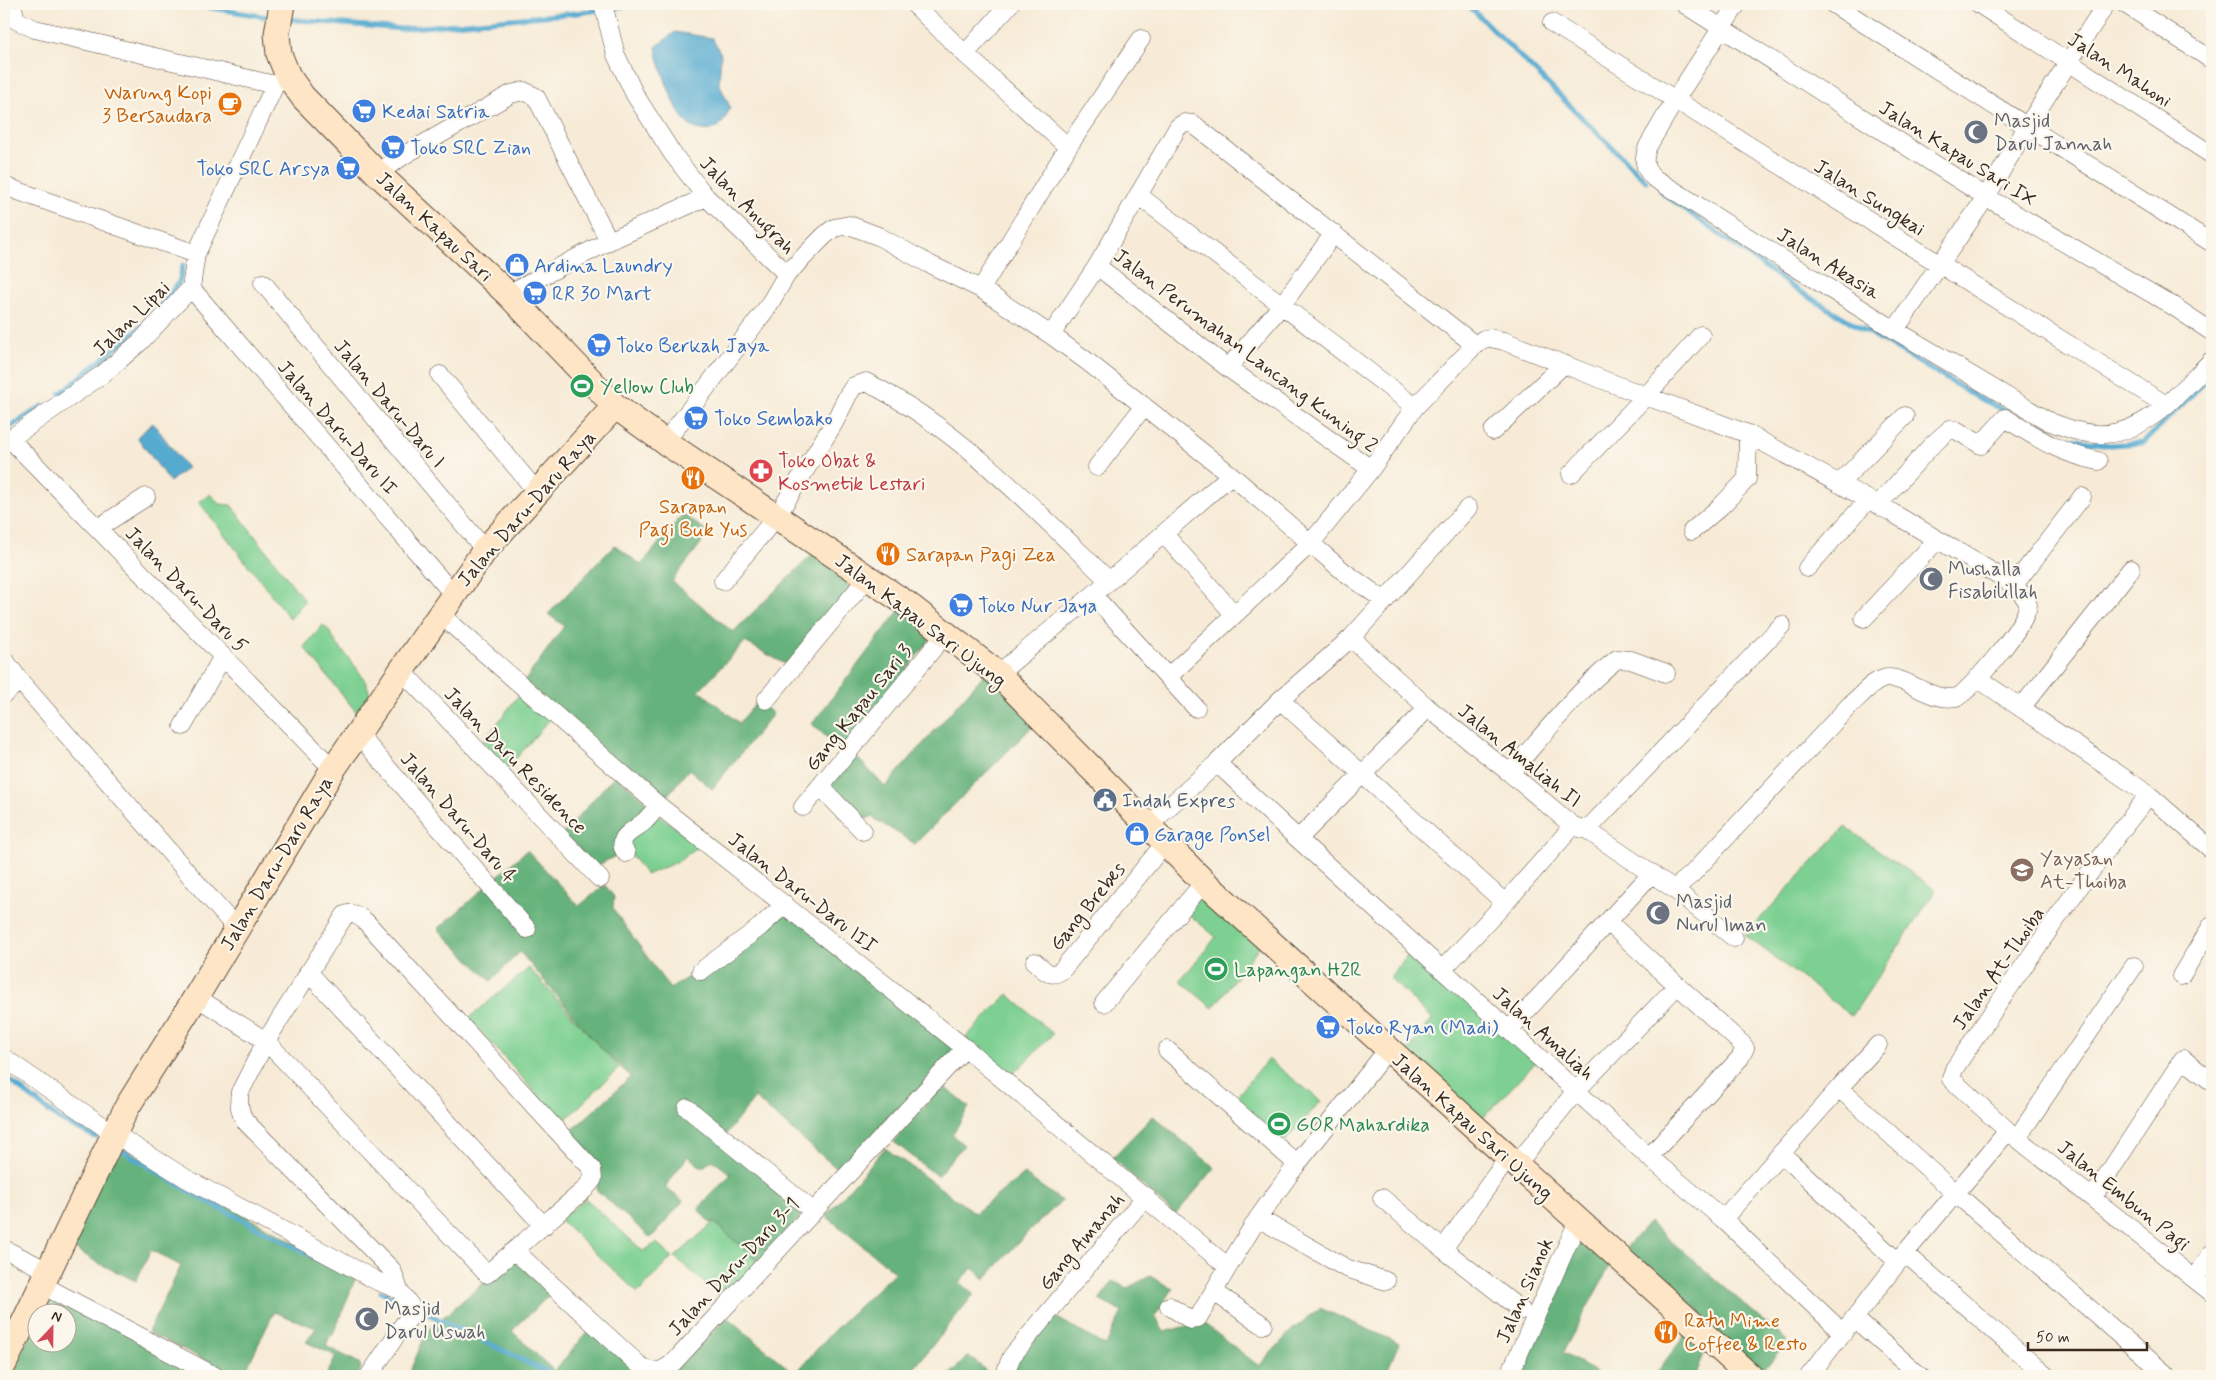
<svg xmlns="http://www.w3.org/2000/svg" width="2216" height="1380" viewBox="0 0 2216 1380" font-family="Mynerve,sans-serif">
<rect width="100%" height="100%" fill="#fbf7ec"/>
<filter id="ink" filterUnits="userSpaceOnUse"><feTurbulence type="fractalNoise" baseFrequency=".02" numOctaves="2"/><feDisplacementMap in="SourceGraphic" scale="10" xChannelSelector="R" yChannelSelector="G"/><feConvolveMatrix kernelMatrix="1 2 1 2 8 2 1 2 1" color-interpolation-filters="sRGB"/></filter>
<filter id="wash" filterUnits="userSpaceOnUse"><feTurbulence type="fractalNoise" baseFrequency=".0096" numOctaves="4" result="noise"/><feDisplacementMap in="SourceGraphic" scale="20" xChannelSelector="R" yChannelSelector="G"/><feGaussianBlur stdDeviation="1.12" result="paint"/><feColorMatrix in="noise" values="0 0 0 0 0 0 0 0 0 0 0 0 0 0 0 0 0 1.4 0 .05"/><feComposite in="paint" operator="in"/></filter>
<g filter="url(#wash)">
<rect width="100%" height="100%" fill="#f7ebd7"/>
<path fill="#7dd092" stroke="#5c7d58" d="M 210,494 L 220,504 L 231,505 L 305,601 L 290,619 L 199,502 Z
M 323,625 C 330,630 332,637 337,644 C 348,658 367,677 370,695 L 357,713 L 304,647 Z
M 521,692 L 551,718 L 508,768 L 483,742 Z
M 657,814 L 699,846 L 679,861 L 646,875 L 632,856 L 628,839 Z
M 1845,827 L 1936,890 L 1852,1016 L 1745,935 Z
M 1203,890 L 1261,944 L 1213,1008 L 1180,981 L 1216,937 L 1186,912 Z
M 1412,950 L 1537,1061 L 1482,1119 L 1406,1053 L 1432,1019 L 1390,978 Z
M 529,968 L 619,1068 L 562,1123 L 469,1018 Z
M 1008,994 L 1053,1034 L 1010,1077 L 965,1038 Z
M 1268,1059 L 1321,1101 L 1282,1145 L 1232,1102 Z
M 586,1199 L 643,1251 L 657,1243 L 672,1257 L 638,1293 L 559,1219 Z
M 714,1222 L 759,1263 L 725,1301 L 675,1257 Z"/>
<path fill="#66b27c" stroke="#506e4d" d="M 683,514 L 709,533 L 672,581 L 733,632 L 816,551 L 858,578 L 787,665 L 745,642 L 699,690 L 739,723 L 759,700 L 773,714 L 712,789 L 689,769 L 663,801 L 524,682 L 564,626 L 548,614 L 615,545 L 641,565 Z
M 901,608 L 935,633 L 842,751 L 812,724 Z
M 986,672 L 1035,724 L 915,844 L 872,817 L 854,822 L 820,786 L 850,750 L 885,787 Z
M 615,775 L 651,805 L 617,855 L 595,867 L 563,834 Z
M 527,850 L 579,906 L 605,885 L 614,897 L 613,909 L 670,989 L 791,908 L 965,1048 L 842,1173 L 755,1098 L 723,1138 L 805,1212 L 759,1263 L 714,1222 L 710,1223 L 698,1209 L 731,1174 L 712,1160 L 702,1168 L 688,1156 L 665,1187 L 683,1201 L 651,1238 L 596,1190 L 601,1170 L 570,1132 L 631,1077 L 600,1047 L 520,952 L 491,981 L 438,929 Z
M 942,1085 L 969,1107 L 952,1135 L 964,1145 L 937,1176 L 894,1142 Z
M 1153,1116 L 1215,1168 L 1175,1215 L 1112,1158 Z
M 117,1144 L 356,1277 L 333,1335 L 330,1336 L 326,1346 L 359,1363 L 361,1367 L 358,1376 L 326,1376 L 336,1356 L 306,1342 L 316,1328 L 274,1312 L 243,1376 L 238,1376 L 148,1332 L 181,1266 L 151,1250 L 136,1281 L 134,1280 L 98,1263 L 69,1245 Z
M 885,1148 L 975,1213 L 1024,1174 L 1062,1201 L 1028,1232 L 985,1279 L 972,1268 L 960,1283 L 974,1294 L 911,1372 L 914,1376 L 408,1376 L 427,1331 L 513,1258 L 550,1294 L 512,1331 L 554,1371 L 591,1328 L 669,1376 L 727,1317 L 795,1374 L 833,1331 L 895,1272 L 826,1216 Z
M 1649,1222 L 1787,1341 L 1759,1376 L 1625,1249 Z
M 1584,1236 L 1612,1262 L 1563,1352 L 1601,1376 L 1516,1376 L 1574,1238 Z
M 1150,1276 L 1173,1289 L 1155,1316 L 1164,1332 L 1202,1322 L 1259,1366 L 1292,1330 L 1320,1308 L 1399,1343 L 1385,1376 L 1144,1376 L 1132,1370 L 1128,1376 L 1016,1376 L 1014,1362 L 1056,1317 L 1105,1346 L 1122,1312 L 1099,1300 L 1113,1281 L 1127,1288 Z
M 49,1293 L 208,1376 L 11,1376 L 37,1318 L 38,1342 L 68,1342 L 68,1312 L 40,1312 Z
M 1686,1334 L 1706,1349 L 1695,1376 L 1654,1376 Z
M 969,1356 L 992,1376 L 948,1376 Z"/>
<path fill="#54aad0" stroke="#486a77" d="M 675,32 L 712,38 L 721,54 L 719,83 L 730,107 C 727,116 722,128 711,130 C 705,132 694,129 689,125 C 676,115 658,64 656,47 Z
M 153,423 L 187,468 L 170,482 L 137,437 Z"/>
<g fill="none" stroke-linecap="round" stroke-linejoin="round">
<path stroke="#54aad0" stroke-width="5" d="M 187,4 L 273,18
M 1467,4 L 1646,181
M 286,19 L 401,29 L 577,13 L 644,4
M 1661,192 L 1794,288 L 1977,397 L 2008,412
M 60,394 L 149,320 L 179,282 L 183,265
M 2020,418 L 2064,438 L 2109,445 L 2143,443 L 2212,375
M 4,431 L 42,406
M 4,1076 L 60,1120 L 96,1137
M 120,1149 L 197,1196 L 331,1266
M 381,1292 L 392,1297
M 418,1309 L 555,1376"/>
</g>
</g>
<g filter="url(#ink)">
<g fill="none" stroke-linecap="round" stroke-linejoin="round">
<defs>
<path id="street" d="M 12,4 L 16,20 L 35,29 L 275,85
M 603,4 L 616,55 L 635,95 L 672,153 L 706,197 L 787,274
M 914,4 L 965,54 L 1068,147 L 981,289
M 1684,4 L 1986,197 L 2173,306 L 2212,332
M 1737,4 L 1675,100 L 1648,146 C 1643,159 1643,168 1654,178 L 1895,330 L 2048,421 C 2064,427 2079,433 2096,434 C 2145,437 2181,391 2212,360
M 1833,4 L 2212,243
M 1979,4 L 2212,155
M 2125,4 L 2212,60
M 1552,23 L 2166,405
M 965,54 L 1010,4
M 1068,147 L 1141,39
M 377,173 L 406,154 L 511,94 L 524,91 L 536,97 L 609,241
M 4,186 L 196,254
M 1138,195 L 1415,407
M 1097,266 L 1228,368 L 1371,469
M 263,283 L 485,550
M 191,288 L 453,594
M 508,294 L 609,241 L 706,197
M 1895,330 L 1986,197 L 2028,125 L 2106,4
M 1051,335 L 1097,266 L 1178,127 L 1184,123 L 1193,124 L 1475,345
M 1228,368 L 1282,305 L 1334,233
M 440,375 L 536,491
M 1493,431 L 1564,364
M 10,439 L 333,769
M 665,442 L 767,308 L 787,274 L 824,236 L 834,228 L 849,225 L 878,236 L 929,264 L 981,289 L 1051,335 L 1088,362 L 1231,475 L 1343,571 L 1385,601
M 4,443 L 103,374 L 140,342 L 191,288 L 196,254 L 275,85 L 288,76
M 1097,467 L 1144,406
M 1571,474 L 1646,396 L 1701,335
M 1839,484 L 1905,416
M 1878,505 L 1931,446 L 1950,429 L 1956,430 L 1981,445 L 2005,418 C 2039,439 2059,453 2098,461
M 98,528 L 146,497
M 1692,531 L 1721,506 L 1747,479 L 1748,434
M 1164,534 L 1234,614
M 1807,568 L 1868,500
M 723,581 L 777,516 L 834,423 L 848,395 L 854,386 L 866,382 C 956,426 1038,512 1109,581
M 2014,585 L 2082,497
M 1093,595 L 1196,708
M 440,614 L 658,805 L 965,1048 L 1228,1267 L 1258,1218 L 1297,1164 L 1388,1049
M 1864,618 L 1937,540
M 1351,638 L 1428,708 L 1510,773 L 1573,826 L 1587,830 L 1674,889 L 1734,938
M 4,659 L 20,681 L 236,928
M 401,670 L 600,879
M 998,674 L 1093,595 L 1231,475
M 1169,676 L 1311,543 L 1371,469 L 1415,407 L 1475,345 L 1484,339 L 1490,338 L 1504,341 L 1606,381 L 1748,434 L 1891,512 L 2014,585 L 2026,599 L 2028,605 C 2026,626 1977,681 1960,696 C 1932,706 1904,672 1883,679 C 1870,683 1860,697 1850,705 L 1691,875 L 1674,889
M 1977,678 L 2149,795 C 2079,882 2017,976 1954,1069 L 1951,1079 L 2008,1131 L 2212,1293
M 4,694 L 20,681
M 766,700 L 868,577
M 1280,700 L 1505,903
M 2021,708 L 2131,569
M 183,726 L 223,656
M 358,734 L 527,929
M 1217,763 L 1298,839 L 1649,1157 L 1723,1219 L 1843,1333
M 1510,773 C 1544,734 1577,691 1617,659 L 1631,660 L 1666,673
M 820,786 L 863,831
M 2149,795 L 2212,850
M 803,807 L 946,633
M 1148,826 L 1217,763 L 1280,700 L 1351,638 L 1468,508
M 1587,830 L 1782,625
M 1298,839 L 1428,708
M 626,853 C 614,837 635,830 645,821 C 650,816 654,811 658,805
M 1608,922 L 1742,1044 L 1745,1048 L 1740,1058 L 1649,1157
M 1035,962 C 1044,970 1050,979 1062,970 L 1165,843
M 1442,970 L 1505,903 L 1573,826
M 701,971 L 760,927 L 785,904
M 308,972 L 544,1226
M 2181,976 L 2212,925
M 196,997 L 266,1041 L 487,1274 L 584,1190 L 593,1179 L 592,1169 L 367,923 C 361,917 353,911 345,915 L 266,1041 L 240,1092 C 238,1103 239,1111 245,1121 L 392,1270 L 399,1290 L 415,1312 L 403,1325 L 369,1376
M 1104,1003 L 1204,882
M 1509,1030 L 1652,873
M 1167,1050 L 1297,1164
M 4,1058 L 113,1133 L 187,1179 L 379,1282 L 399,1290
M 1839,1088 L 1878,1045
M 687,1108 L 813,1211
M 2017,1138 L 2134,966
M 1781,1153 L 1898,1262
M 1508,1158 L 1443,1249 L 1521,1310
M 1516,1165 L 1576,1091 L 1678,985
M 2093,1197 L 2183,1059 L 2212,1082
M 1382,1198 L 1443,1249
M 1258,1218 L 1346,1268 L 1386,1281
M 1723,1219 L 1839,1088 L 1955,1193 L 2168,1376
M 4,1249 L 48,1271
M 515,1251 L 638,1364 C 652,1374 660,1374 674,1362 L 965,1048
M 1905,1253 L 2046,1376
M 2195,1279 L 2212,1253
M 42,1285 L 215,1376
M 1214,1292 L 1263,1325
M 1169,1306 L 1191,1320 L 1198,1318 L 1228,1267
M 1854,1318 L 1920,1376
M 1008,1376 L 1007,1368 L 1012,1356 L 1146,1196
M 1509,1376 L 1578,1221
M 1809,1376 L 1905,1253 L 2008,1131"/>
<path id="secondary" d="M 282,4 L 277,34 L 279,54 L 288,76 L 303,97 L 377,173 L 508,294 L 615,406 L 665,442 L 907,604 L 998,674 L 1204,882 L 1750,1376
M 4,1364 L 127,1107 L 196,997 L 333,769 L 485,550 L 615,406"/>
</defs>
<use href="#street" stroke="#57473a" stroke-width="19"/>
<use href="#secondary" stroke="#57473a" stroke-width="27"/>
<use href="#street" stroke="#fff" stroke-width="18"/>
<use href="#secondary" stroke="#fee5c5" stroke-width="25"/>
</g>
</g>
<defs>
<symbol id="cafe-disc" viewBox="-11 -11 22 22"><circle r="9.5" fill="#e8710a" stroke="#fbf7ec"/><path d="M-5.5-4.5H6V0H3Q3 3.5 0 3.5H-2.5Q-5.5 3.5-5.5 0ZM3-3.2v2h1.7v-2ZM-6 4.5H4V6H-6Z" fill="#fff"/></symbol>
<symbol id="supermarket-disc" viewBox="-11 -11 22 22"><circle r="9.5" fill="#3f7fe0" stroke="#fbf7ec"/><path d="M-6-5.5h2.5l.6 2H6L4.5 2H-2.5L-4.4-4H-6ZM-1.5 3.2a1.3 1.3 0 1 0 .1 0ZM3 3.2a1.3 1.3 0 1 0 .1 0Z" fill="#fff"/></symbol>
<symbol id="mosque-disc" viewBox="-11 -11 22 22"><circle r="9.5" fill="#6b7280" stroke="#fbf7ec"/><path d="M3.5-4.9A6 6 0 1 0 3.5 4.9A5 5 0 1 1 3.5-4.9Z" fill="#fff"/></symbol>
<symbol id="shop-disc" viewBox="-11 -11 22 22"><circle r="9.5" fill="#3f7fe0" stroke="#fbf7ec"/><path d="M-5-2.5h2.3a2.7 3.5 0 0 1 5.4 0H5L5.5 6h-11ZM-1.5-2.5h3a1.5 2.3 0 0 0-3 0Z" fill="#fff"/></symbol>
<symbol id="stadium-disc" viewBox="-11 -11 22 22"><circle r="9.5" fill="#2e9e5b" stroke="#fbf7ec"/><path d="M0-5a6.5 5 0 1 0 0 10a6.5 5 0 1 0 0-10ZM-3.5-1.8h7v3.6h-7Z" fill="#fff"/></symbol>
<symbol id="pharmacy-disc" viewBox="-11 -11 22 22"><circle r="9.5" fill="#e0444e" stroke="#fbf7ec"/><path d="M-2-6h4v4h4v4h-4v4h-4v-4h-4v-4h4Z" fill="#fff"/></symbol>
<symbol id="restaurant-disc" viewBox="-11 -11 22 22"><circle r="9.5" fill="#e8710a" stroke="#fbf7ec"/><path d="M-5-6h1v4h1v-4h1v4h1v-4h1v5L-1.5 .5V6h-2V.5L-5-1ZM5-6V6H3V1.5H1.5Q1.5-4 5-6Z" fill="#fff"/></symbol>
<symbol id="civic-disc" viewBox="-11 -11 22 22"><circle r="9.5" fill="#5c6f8a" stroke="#fbf7ec"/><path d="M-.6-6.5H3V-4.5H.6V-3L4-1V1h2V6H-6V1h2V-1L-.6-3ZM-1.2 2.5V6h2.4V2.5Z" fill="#fff"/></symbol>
<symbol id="school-disc" viewBox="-11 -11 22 22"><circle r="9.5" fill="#8d6e63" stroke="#fbf7ec"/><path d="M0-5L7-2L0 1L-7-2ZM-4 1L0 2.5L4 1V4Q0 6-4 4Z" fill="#fff"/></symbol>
</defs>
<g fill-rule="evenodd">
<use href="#cafe-disc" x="216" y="90" width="28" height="28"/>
<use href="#supermarket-disc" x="350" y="97" width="28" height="28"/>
<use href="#mosque-disc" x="1962" y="118" width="28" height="28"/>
<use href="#supermarket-disc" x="379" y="133" width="28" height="28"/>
<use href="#supermarket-disc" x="334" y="154" width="28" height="28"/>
<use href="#shop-disc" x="503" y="251" width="28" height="28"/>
<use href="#supermarket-disc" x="521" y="279" width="28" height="28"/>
<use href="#supermarket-disc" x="585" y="331" width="28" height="28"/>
<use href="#stadium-disc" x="568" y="372" width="28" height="28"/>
<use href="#supermarket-disc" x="682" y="404" width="28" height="28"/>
<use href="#pharmacy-disc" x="747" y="457" width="28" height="28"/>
<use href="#restaurant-disc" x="679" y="464" width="28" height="28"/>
<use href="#restaurant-disc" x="874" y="540" width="28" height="28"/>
<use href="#mosque-disc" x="1917" y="565" width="28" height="28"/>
<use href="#supermarket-disc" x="947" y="591" width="28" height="28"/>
<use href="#civic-disc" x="1091" y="786" width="28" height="28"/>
<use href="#shop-disc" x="1123" y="820" width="28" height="28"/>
<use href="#school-disc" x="2008" y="856" width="28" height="28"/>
<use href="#mosque-disc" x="1644" y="899" width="28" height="28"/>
<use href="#stadium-disc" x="1202" y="955" width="28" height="28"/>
<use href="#supermarket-disc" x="1314" y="1013" width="28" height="28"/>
<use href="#stadium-disc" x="1265" y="1110" width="28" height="28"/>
<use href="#mosque-disc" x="353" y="1305" width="28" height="28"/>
<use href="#restaurant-disc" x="1652" y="1318" width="28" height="28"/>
</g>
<g text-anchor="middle" stroke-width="4.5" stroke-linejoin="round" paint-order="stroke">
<g font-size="20" fill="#3b2a1e" stroke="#fbf7ec">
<text transform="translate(2120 69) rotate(33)" y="7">Jalan Mahoni</text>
<text transform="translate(1958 153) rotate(32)" y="7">Jalan Kapau Sari IX</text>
<text transform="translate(1870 197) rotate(32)" y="7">Jalan Sungkai</text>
<text transform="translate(748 205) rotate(46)" y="7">Jalan Anugrah</text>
<text transform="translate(435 226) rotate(43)" y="7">Jalan Kapau Sari</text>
<text transform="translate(1829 263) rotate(32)" y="7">Jalan Akasia</text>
<text transform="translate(131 318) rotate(-44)" y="7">Jalan Lipai</text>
<text transform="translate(1246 350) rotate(37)" y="7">Jalan Perumahan Lancang Kuning 2</text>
<text transform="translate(390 403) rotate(50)" y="7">Jalan Daru-Daru I</text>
<text transform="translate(338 427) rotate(49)" y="7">Jalan Daru-Daru II</text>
<text transform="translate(526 508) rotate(-49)" y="7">Jalan Daru-Daru Raya</text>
<text transform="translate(187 589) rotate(46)" y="7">Jalan Daru-Daru 5</text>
<text transform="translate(921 620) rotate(37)" y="7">Jalan Kapau Sari Ujung</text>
<text transform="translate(858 707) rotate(-51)" y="7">Gang Kapau Sari 3</text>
<text transform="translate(1520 755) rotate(39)" y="7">Jalan Amaliah II</text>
<text transform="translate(516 760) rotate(46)" y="7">Jalan Daru Residence</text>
<text transform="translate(459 817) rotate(49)" y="7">Jalan Daru-Daru 4</text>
<text transform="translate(276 863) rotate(-59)" y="7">Jalan Daru-Daru Raya</text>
<text transform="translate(803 892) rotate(38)" y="7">Jalan Daru-Daru III</text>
<text transform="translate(1087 906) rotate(-51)" y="7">Gang Brebes</text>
<text transform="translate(1998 968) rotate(-55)" y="7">Jalan At-Thoiba</text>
<text transform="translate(1544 1033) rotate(42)" y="7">Jalan Amaliah</text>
<text transform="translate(1473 1126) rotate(42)" y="7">Jalan Kapau Sari Ujung</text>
<text transform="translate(2124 1195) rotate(39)" y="7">Jalan Embun Pagi</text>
<text transform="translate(1081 1241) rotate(-50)" y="7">Gang Amanah</text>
<text transform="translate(733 1266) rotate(-47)" y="7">Jalan Daru-Daru 3-1</text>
<text transform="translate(1524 1290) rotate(-66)" y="7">Jalan Sianok</text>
</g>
<g font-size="20" fill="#c56008" stroke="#fbf7ec" text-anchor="start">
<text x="212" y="99" text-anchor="end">Warung Kopi<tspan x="212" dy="23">3 Bersaudara</tspan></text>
<text x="693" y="513" text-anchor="middle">Sarapan<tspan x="693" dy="23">Pagi Buk Yus</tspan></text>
<text x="906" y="561">Sarapan Pagi Zea</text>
<text x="1684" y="1327">Ratu Mime<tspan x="1684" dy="23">Coffee &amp; Resto</tspan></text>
</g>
<g font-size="20" fill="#366cbe" stroke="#fbf7ec" text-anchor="start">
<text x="382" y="118">Kedai Satria</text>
<text x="410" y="154">Toko SRC Zian</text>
<text x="330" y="175" text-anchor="end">Toko SRC Arsya</text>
<text x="534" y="272">Ardina Laundry</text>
<text x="552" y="300">RR 30 Mart</text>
<text x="616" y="352">Toko Berkah Jaya</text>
<text x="714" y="425">Toko Sembako</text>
<text x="978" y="612">Toko Nur Jaya</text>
<text x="1154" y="841">Garage Ponsel</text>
<text x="1346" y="1034">Toko Ryan (Madi)</text>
</g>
<g font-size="20" fill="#5b616d" stroke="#fbf7ec" text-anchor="start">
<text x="1994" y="127">Masjid<tspan x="1994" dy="23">Darul Jannah</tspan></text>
<text x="1948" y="575">Mushalla<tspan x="1948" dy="23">Fisabilillah</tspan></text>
<text x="1676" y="908">Masjid<tspan x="1676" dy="23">Nurul Iman</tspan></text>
<text x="384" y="1315">Masjid<tspan x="384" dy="23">Darul Uswah</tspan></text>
</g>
<g font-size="20" fill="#27864d" stroke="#fbf7ec" text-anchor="start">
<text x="600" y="393">Yellow Club</text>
<text x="1234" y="976">Lapangan H2R</text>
<text x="1296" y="1131">GOR Mahardika</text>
</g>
<g font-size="20" fill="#be3a42" stroke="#fbf7ec" text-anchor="start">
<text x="778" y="467">Toko Obat &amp;<tspan x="778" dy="23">Kosmetik Lestari</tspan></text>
</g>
<g font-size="20" fill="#4e5e75" stroke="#fbf7ec" text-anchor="start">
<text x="1122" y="807">Indah Expres</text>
</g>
<g font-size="20" fill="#785e54" stroke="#fbf7ec" text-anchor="start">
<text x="2040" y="865">Yayasan<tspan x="2040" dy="23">At-Thoiba</tspan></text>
</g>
</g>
<rect width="2216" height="1380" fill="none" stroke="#fbf7ec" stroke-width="20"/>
<g transform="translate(52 1328) rotate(22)"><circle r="24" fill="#fbf7ec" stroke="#aea59a"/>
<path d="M0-4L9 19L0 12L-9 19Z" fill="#d1495b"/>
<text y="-8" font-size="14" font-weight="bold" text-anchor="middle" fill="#3b2a1e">N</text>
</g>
<path d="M2028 1342v8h119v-8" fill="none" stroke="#3b2a1e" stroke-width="2.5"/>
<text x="2036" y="1342" font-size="15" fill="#3b2a1e" stroke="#fbf7ec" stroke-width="4" paint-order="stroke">50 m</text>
</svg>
